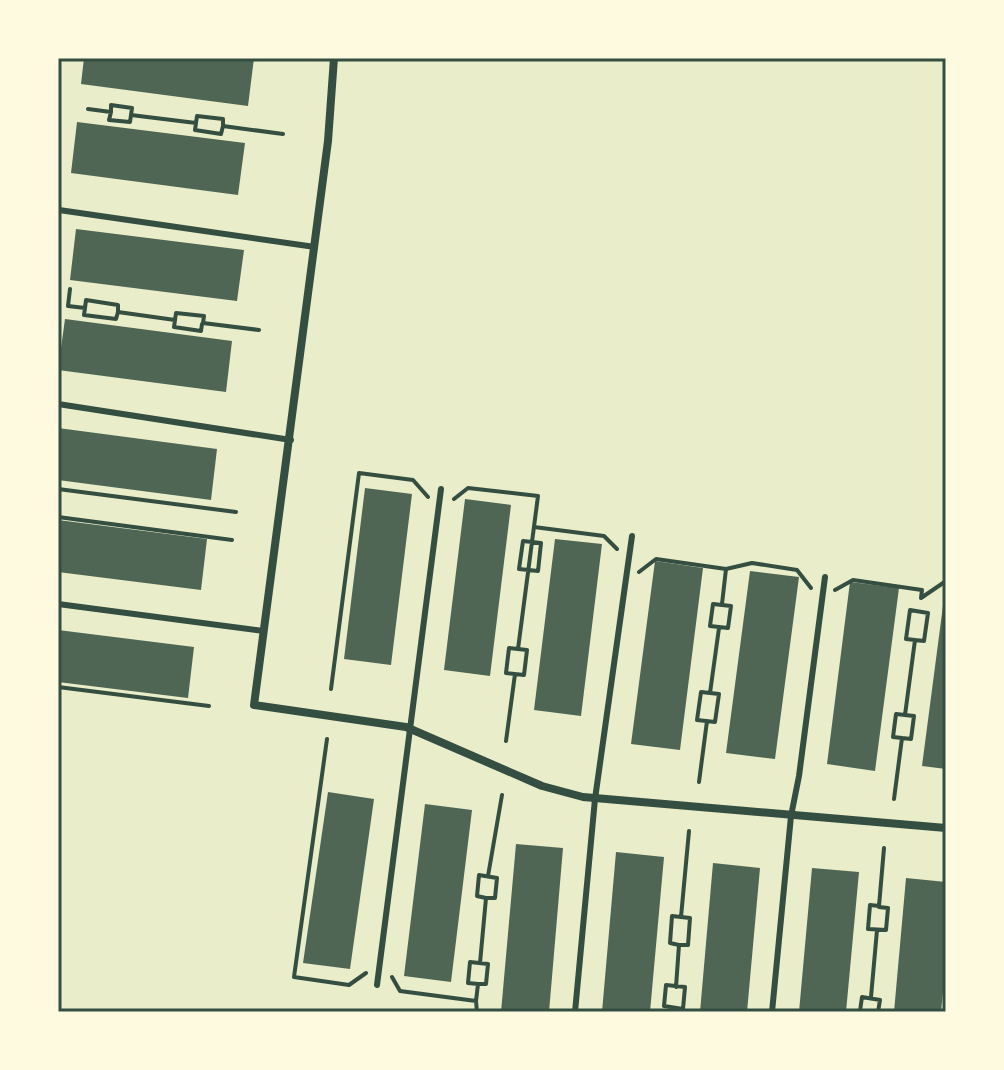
<svg xmlns="http://www.w3.org/2000/svg" width="1004" height="1070" viewBox="0 0 1004 1070" font-family="Jost,sans-serif">
<rect width="100%" height="100%" fill="#e9edc9"/>
<path fill="#4f6655" d="M 84,58 L 254,58 L 248,106 L 81,84 Z
M 77,122 L 245,143 L 238,195 L 71,173 Z
M 76,229 L 244,250 L 237,301 L 70,280 Z
M 65,319 L 232,341 L 226,392 L 58,370 Z
M 58,428 L 217,449 L 211,500 L 58,480 Z
M 365,488 L 412,494 L 391,665 L 344,659 Z
M 465,499 L 511,505 L 490,676 L 444,670 Z
M 58,520 L 207,539 L 201,590 L 58,572 Z
M 555,539 L 602,544 L 581,716 L 534,710 Z
M 655,561 L 703,568 L 680,750 L 631,744 Z
M 750,571 L 799,577 L 775,759 L 726,753 Z
M 850,582 L 899,588 L 875,771 L 827,764 Z
M 944,598 L 946,598 L 946,769 L 922,766 Z
M 58,630 L 194,647 L 188,698 L 58,682 Z
M 328,792 L 374,799 L 350,969 L 303,963 Z
M 425,804 L 472,810 L 451,982 L 404,976 Z
M 516,844 L 563,848 L 549,1012 L 501,1012 Z
M 616,852 L 664,857 L 650,1012 L 602,1012 Z
M 713,863 L 760,868 L 747,1012 L 700,1012 Z
M 812,868 L 859,872 L 846,1012 L 799,1012 Z
M 906,878 L 946,882 L 946,962 L 941,1012 L 894,1012 Z"/>
<g fill="none" stroke-linecap="round" stroke-linejoin="round">
<path stroke="#344e41" stroke-width="4" d="M 88,109 L 111,112 L 111,105 L 132,108 L 131,115 L 196,123 L 197,116 L 223,119 L 223,126 L 283,134
M 111,112 L 109,120 L 130,122 L 131,115
M 196,123 L 195,130 L 221,134 L 223,126
M 70,289 L 68,306 L 85,308 L 86,300 L 118,305 L 118,312 L 175,320 L 176,313 L 204,316 L 203,323 L 259,330
M 85,308 L 84,315 L 116,319 L 118,312
M 175,320 L 174,327 L 201,331 L 202,324
M 58,489 L 236,512
M 454,499 L 468,488 L 538,496 L 518,649 L 527,650 L 524,675 L 506,673 L 509,648 L 518,649
M 58,517 L 232,540
M 534,527 L 604,536 L 617,549
M 523,541 L 541,543 L 538,571 L 519,569 Z
M 639,572 L 656,559 L 726,569 L 752,563 L 797,570 L 811,588
M 835,590 L 853,580 L 922,590 L 921,598 L 946,581
M 713,604 L 731,606 L 728,628 L 710,626 Z
M 722,604 L 726,569
M 910,610 L 928,613 L 924,641 L 906,639 Z
M 58,687 L 209,706
M 331,689 L 359,473 L 413,480 L 428,497
M 701,692 L 719,694 L 715,722 L 697,720 Z
M 710,693 L 719,628
M 896,714 L 914,716 L 911,739 L 893,737 Z
M 905,715 L 915,640
M 327,739 L 294,977 L 349,985 L 366,973
M 506,741 L 515,674
M 699,782 L 707,721
M 894,799 L 902,738
M 488,876 L 502,795
M 879,906 L 870,905 L 868,929 L 886,930 L 888,908 L 879,907 L 879,906 L 884,848
M 681,917 L 689,831
M 480,963 L 486,898 L 495,898 L 497,878 L 479,875 L 477,896 L 486,898
M 392,977 L 400,991 L 476,1001 L 478,984 L 486,984 L 488,964 L 470,962 L 468,983 L 478,984
M 666,985 L 685,987 L 683,1009 L 664,1006 Z
M 676,987 L 679,945 L 670,943 L 672,916 L 690,918 L 688,945 L 679,945
M 871,997 L 877,930
M 476,1001 L 477,1012
M 874,1012 L 860,1011 L 862,997 L 880,1000 L 878,1012"/>
<path stroke="#344e41" stroke-width="6" d="M 59,210 L 315,247
M 58,404 L 291,440
M 58,604 L 264,631
M 377,985 L 441,489
M 575,1012 L 595,799 L 632,536
M 772,1012 L 791,816 L 799,776 L 825,577"/>
<path stroke="#344e41" stroke-width="8" d="M 334,58 L 328,141 L 254,705 L 406,727 L 542,786 L 583,797 L 946,828"/>
</g>
<rect width="1004" height="1070" fill="none" stroke="#fefae0" stroke-width="120"/>
<rect x="60" y="60" width="884" height="950" fill="none" stroke="#344e41" stroke-width="3"/>
</svg>
